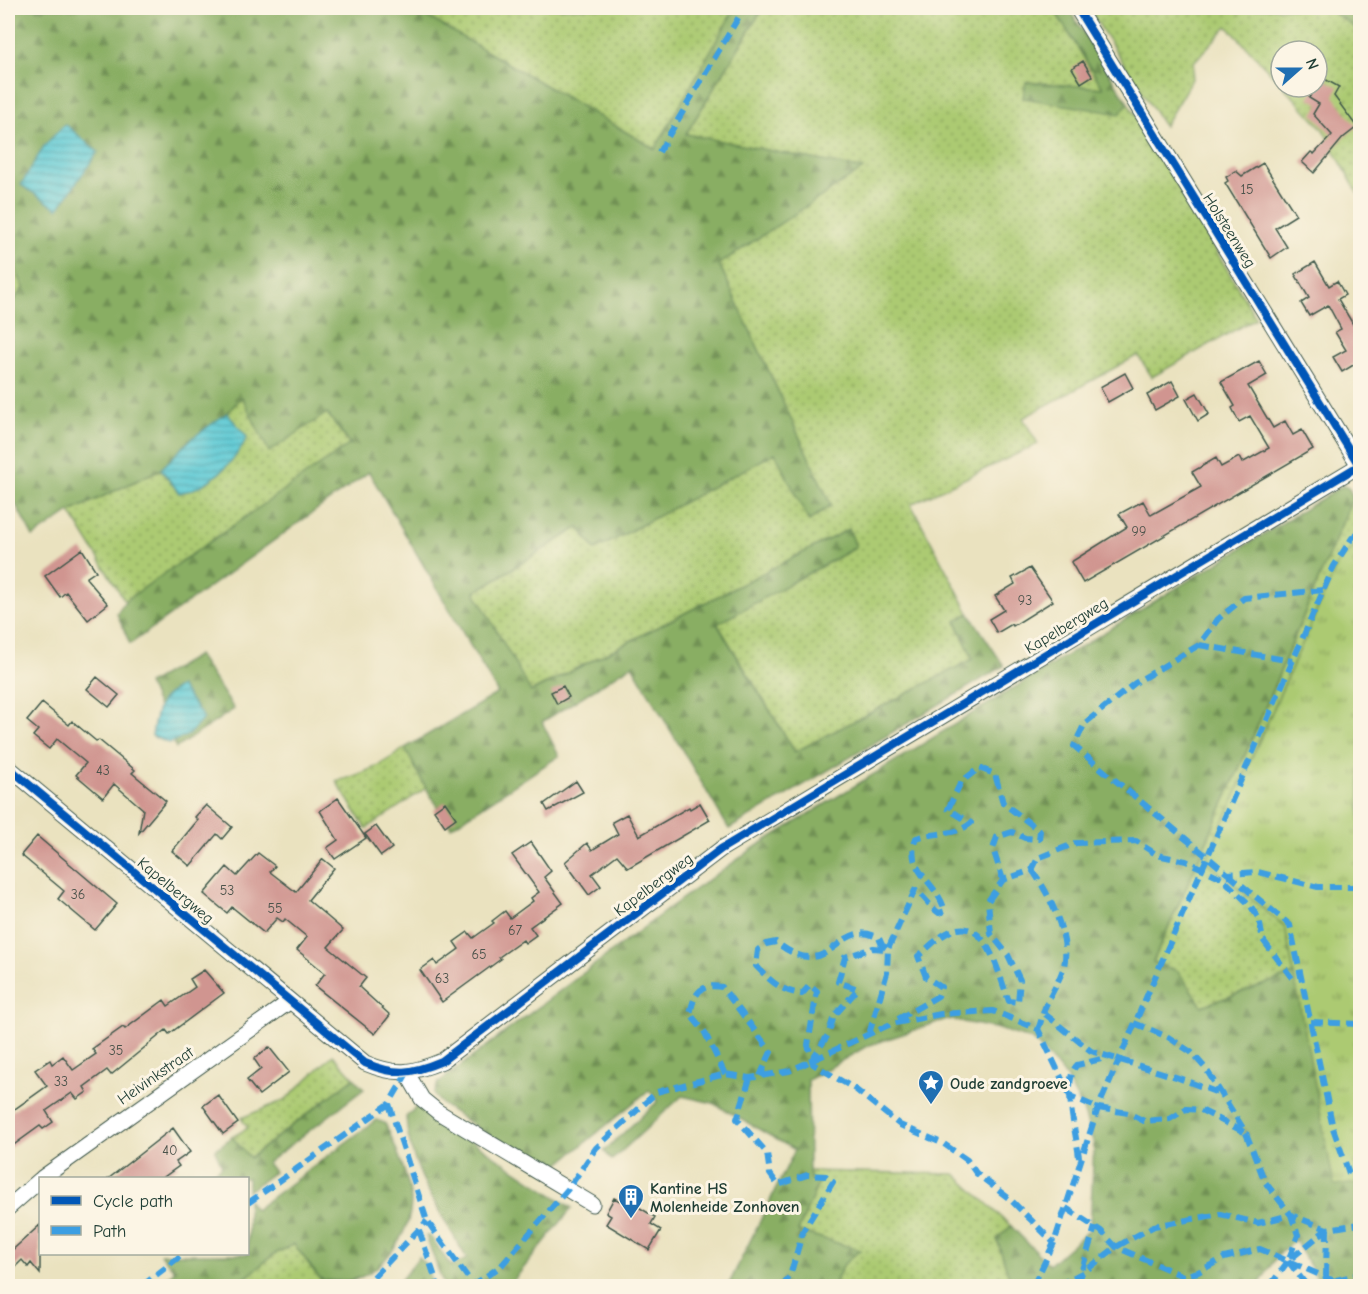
<svg xmlns="http://www.w3.org/2000/svg" width="1368" height="1294" viewBox="0 0 1368 1294" font-family="'Comic Neue',sans-serif">
<defs>
<pattern id="grass-dots" width="8" height="8" patternUnits="userSpaceOnUse" patternTransform="scale(1.5)"><rect width="8" height="8" fill="#acca72"/><path d="M2 2h.1M6 6h.1" fill="none" stroke="#8ba55e" stroke-width="1.8" stroke-linecap="round"/></pattern>
<pattern id="forest-firs" width="22" height="20" patternUnits="userSpaceOnUse" patternTransform="scale(1.5)"><rect width="22" height="20" fill="#89ae64"/><path d="M5 1l3.5 6h-7zM16 11l3.5 6h-7z" fill="#6f8f53"/></pattern>
<pattern id="park-tufts" width="24" height="20" patternUnits="userSpaceOnUse" patternTransform="scale(1.5)"><rect width="24" height="20" fill="#acca72"/><path d="M3 7l-1-3M5 7V3M7 7l1-3M15 17l-1-3M17 17v-4M19 17l1-3" fill="none" stroke="#8ba55e"/></pattern>
<pattern id="water-rules" width="6" height="5" patternUnits="userSpaceOnUse" patternTransform="scale(1.5)"><rect width="6" height="5" fill="#5dcad5"/><path d="M0 2.5h6" fill="none" stroke="#4ca5ae"/></pattern>
</defs>
<rect width="100%" height="100%" fill="#fcf5e5"/>
<filter id="ink" filterUnits="userSpaceOnUse"><feTurbulence type="fractalNoise" baseFrequency=".0167" numOctaves="2"/><feDisplacementMap in="SourceGraphic" scale="12" xChannelSelector="R" yChannelSelector="G"/><feConvolveMatrix kernelMatrix="1 2 1 2 8 2 1 2 1" color-interpolation-filters="sRGB"/></filter>
<filter id="wash" filterUnits="userSpaceOnUse"><feTurbulence type="fractalNoise" baseFrequency=".008" numOctaves="4" result="noise"/><feDisplacementMap in="SourceGraphic" scale="24" xChannelSelector="R" yChannelSelector="G"/><feGaussianBlur stdDeviation="1.35" result="paint"/><feColorMatrix in="noise" values="0 0 0 0 0 0 0 0 0 0 0 0 0 0 0 0 0 1.4 0 .05"/><feComposite in="paint" operator="in"/></filter>
<g filter="url(#wash)">
<rect width="100%" height="100%" fill="#eae2bf"/>
<path fill="url(#grass-dots)" stroke="#668453" stroke-width="1.5" d="M 412,8 L 735,8 L 655,149 Z
M 763,8 L 1053,8 L 1104,88 L 1026,82 L 1128,103 L 1256,318 L 1152,377 L 1138,355 L 1023,418 L 1038,444 L 911,504 L 969,613 L 956,622 L 973,659 L 795,752 L 717,623 L 856,548 L 849,529 L 530,692 L 475,592 L 579,527 L 595,550 L 776,452 L 809,521 L 831,505 L 719,264 L 862,169 L 686,134 Z
M 1088,8 L 1327,8 L 1360,31 L 1360,193 L 1358,194 L 1322,128 L 1284,87 L 1317,87 L 1317,51 L 1281,51 L 1281,84 L 1227,26 L 1194,62 L 1192,79 L 1164,126 Z
M 8,255 L 24,287 L 8,308 Z
M 242,396 L 327,413 L 350,445 L 125,601 L 70,512 L 161,469 L 179,493 C 207,489 236,462 247,437 L 227,413 Z
M 1360,494 L 1360,951 L 1202,1006 L 1178,971 L 1153,962 L 1249,746 L 1353,497 Z
M 405,748 L 426,788 L 366,829 L 336,781 C 363,775 383,764 405,748 Z
M 333,1055 L 354,1078 L 249,1158 L 232,1137 L 248,1128 L 241,1118 L 285,1100 Z
M 809,1171 L 955,1174 L 1011,1226 L 997,1239 L 1009,1276 L 1025,1286 L 833,1286 L 844,1264 L 859,1250 L 798,1231 L 818,1182 L 810,1179 Z
M 294,1244 L 320,1279 L 338,1282 L 361,1277 L 343,1286 L 236,1286 L 273,1255 Z"/>
<path fill="url(#forest-firs)" stroke="#54764c" stroke-width="1.5" d="M 8,8 L 412,8 L 655,149 L 735,8 L 763,8 L 686,134 L 863,169 L 719,264 L 831,505 L 809,521 L 775,453 L 595,550 L 579,527 L 475,592 L 531,692 L 849,529 L 856,547 L 717,624 L 795,752 L 973,659 L 956,621 L 969,613 L 1004,666 L 729,829 L 632,665 L 542,722 L 559,756 L 451,827 L 426,788 L 405,748 L 498,693 L 369,472 L 130,644 L 117,613 L 125,601 L 350,444 L 327,413 L 269,452 L 242,397 L 227,413 L 161,469 L 70,512 L 33,537 L 8,490 L 8,308 L 24,287 L 8,255 Z
M 1053,8 L 1068,8 L 1128,103 L 1120,114 L 1023,98 L 1026,82 L 1103,88 Z
M 1327,8 L 1344,8 L 1360,20 L 1360,31 Z
M 1342,486 L 1348,487 L 1353,497 L 1249,746 L 1153,962 L 1178,971 L 1202,1006 L 1360,951 L 1360,1286 L 1322,1286 L 1295,1240 L 1276,1257 L 1258,1286 L 1025,1286 L 1009,1277 L 997,1239 L 1011,1226 L 1049,1265 L 1090,1229 L 1094,1144 L 1083,1110 L 1064,1074 L 1033,1040 L 995,1028 L 947,1019 L 867,1046 L 808,1080 L 809,1171 L 810,1179 L 819,1182 L 798,1231 L 860,1250 L 844,1264 L 833,1286 L 728,1286 L 795,1150 L 713,1103 L 682,1096 L 612,1160 L 604,1151 L 658,1101 L 649,1090 L 547,1174 L 443,1105 L 434,1095 L 438,1083 L 684,897 L 757,846 Z
M 198,655 L 234,709 L 176,748 L 148,684 Z
M 354,1078 L 364,1089 L 267,1163 L 274,1172 L 248,1191 L 248,1178 L 207,1178 L 222,1166 L 215,1150 L 232,1137 L 250,1158 Z
M 416,1107 L 430,1113 L 572,1208 L 509,1286 L 444,1286 L 426,1236 L 430,1236 L 451,1266 L 467,1259 C 443,1215 408,1168 406,1117 Z
M 376,1120 L 385,1123 C 395,1145 406,1170 410,1193 C 416,1224 389,1264 361,1277 C 347,1283 334,1282 320,1279 L 294,1244 L 273,1255 L 236,1286 L 156,1286 L 175,1271 L 161,1254 L 248,1254 L 248,1200 L 255,1210 Z
M 419,1257 L 428,1267 L 433,1286 L 396,1286 Z"/>
<path fill="url(#park-tufts)" stroke="#668453" stroke-width="1.5" d="M 1360,541 L 1360,1183 L 1334,1185 L 1285,927 L 1206,861 L 1338,563 Z"/>
<path fill="url(#water-rules)" stroke="#3e8484" stroke-width="1.5" d="M 65,124 L 98,152 L 58,209 L 21,185 L 44,146 Z
M 227,413 L 247,437 C 236,462 207,489 179,493 L 161,469 L 191,439 Z
M 180,686 L 204,718 L 188,735 L 169,743 L 152,736 C 156,711 157,699 180,686 Z"/>
<g id="blocks">
<path fill="#d09590" d="M 1083,61 L 1092,76 L 1081,83 L 1072,68 Z
M 1321,77 L 1339,87 L 1334,96 L 1357,127 L 1343,138 L 1314,173 L 1302,162 L 1311,152 L 1314,154 L 1332,135 L 1313,114 L 1319,104 L 1309,98 Z
M 1263,163 L 1296,215 L 1275,228 L 1287,247 L 1271,258 L 1225,183 L 1228,181 L 1226,177 L 1236,171 L 1242,176 Z
M 1315,262 L 1329,286 L 1337,281 L 1345,295 L 1338,299 L 1360,336 L 1360,361 L 1342,372 L 1333,357 L 1346,350 L 1335,332 L 1341,329 L 1328,305 L 1309,316 L 1301,303 L 1309,298 L 1295,274 Z
M 1259,361 L 1267,375 L 1248,386 L 1273,428 L 1285,421 L 1293,435 L 1302,430 L 1313,449 L 1083,583 L 1071,562 L 1127,527 L 1119,514 L 1143,501 L 1151,515 L 1201,487 L 1192,472 L 1216,458 L 1221,467 L 1239,457 L 1242,463 L 1269,448 L 1250,416 L 1239,422 L 1232,408 L 1235,406 L 1221,382 Z
M 1125,373 L 1133,388 L 1108,402 L 1100,387 Z
M 1172,381 L 1180,396 L 1155,410 L 1147,395 Z
M 1197,393 L 1209,414 L 1198,421 L 1186,399 Z
M 82,549 L 96,571 L 86,578 L 108,604 L 88,620 L 66,592 L 60,597 L 45,576 Z
M 1030,568 L 1053,601 L 1013,626 L 1012,624 L 997,633 L 989,619 L 1004,610 L 995,596 L 1015,584 L 1012,578 Z
M 97,677 L 119,695 L 109,707 L 87,689 Z
M 563,686 L 569,697 L 557,704 L 551,692 Z
M 42,703 L 69,725 L 72,721 L 96,741 L 99,740 L 135,770 L 132,773 L 166,801 L 139,833 L 143,809 L 114,784 L 103,798 L 76,775 L 86,763 L 57,739 L 49,749 L 33,736 L 38,730 L 27,721 Z
M 576,781 L 583,792 L 548,811 L 544,804 Z
M 338,798 L 366,838 L 335,859 L 327,848 L 338,840 L 320,811 Z
M 445,802 L 456,818 L 445,826 L 434,810 Z
M 700,803 L 710,820 L 628,868 L 617,855 L 592,874 L 601,886 L 589,895 L 565,862 L 587,843 L 592,850 L 618,834 L 612,822 L 627,814 L 639,836 L 689,807 L 690,809 Z
M 206,805 L 232,827 L 222,839 L 217,834 L 190,866 L 172,851 L 198,820 L 195,817 Z
M 376,826 L 392,848 L 381,856 L 365,834 Z
M 37,836 L 117,904 L 95,930 L 58,899 L 64,891 L 21,855 Z
M 531,842 L 551,871 L 544,877 L 563,903 L 530,927 L 536,935 L 525,943 L 523,940 L 499,957 L 501,959 L 442,1002 L 420,970 L 434,960 L 437,965 L 459,949 L 454,942 L 468,932 L 473,938 L 494,923 L 492,921 L 505,911 L 510,918 L 533,901 L 531,898 L 539,892 L 512,855 Z
M 258,853 L 275,866 L 270,872 L 296,892 L 323,859 L 334,868 L 308,900 L 343,930 L 328,947 L 366,978 L 359,987 L 390,1015 L 375,1034 L 315,986 L 325,973 L 297,950 L 307,937 L 285,919 L 283,922 L 277,918 L 264,933 L 232,907 L 227,913 L 204,894 L 227,867 L 237,876 Z
M 204,970 L 224,993 L 169,1034 L 166,1030 L 111,1075 L 107,1070 L 84,1087 L 87,1092 L 77,1099 L 72,1093 L 46,1111 L 53,1122 L 43,1129 L 40,1126 L 8,1149 L 8,1114 L 47,1086 L 35,1070 L 50,1060 L 52,1064 L 63,1056 L 73,1070 L 96,1054 L 92,1049 L 123,1027 L 125,1029 L 164,1000 L 168,1006 L 195,987 L 190,979 Z
M 269,1047 L 289,1072 L 259,1095 L 247,1080 L 261,1069 L 254,1059 Z
M 218,1095 L 238,1123 L 223,1134 L 203,1106 Z
M 173,1128 L 190,1152 L 176,1162 L 179,1166 L 161,1179 L 108,1179 Z
M 622,1197 L 655,1217 L 651,1224 L 661,1230 L 649,1250 L 606,1224 L 611,1216 L 606,1213 L 614,1198 L 620,1201 Z
M 40,1225 L 40,1274 L 31,1263 L 28,1267 L 22,1260 L 8,1274 L 8,1254 Z"/>
</g>
</g>
<g filter="url(#ink)">
<use href="#blocks" fill-opacity="0" stroke="#3d5649" stroke-width="1.5"/>
<g fill="none" stroke-linecap="round" stroke-linejoin="round">
<defs>
<path id="street" d="M 1077,8 L 1360,467
M 8,767 L 365,1063 C 396,1076 411,1074 442,1061 L 721,849 L 1360,465
M 407,1073 L 422,1099 L 438,1112 L 592,1204
M 42,1178 L 289,1002
M 8,1208 L 40,1180"/>
</defs>
<use href="#street" stroke="#3d5649" stroke-width="17"/>
<use href="#street" stroke="#fff" stroke-width="15"/>
<path stroke="#3c9ee2" stroke-width="6" stroke-dasharray="12 6" stroke-linecap="butt" d="M 659,152 L 744,8
M 1323,590 L 1244,598 L 1218,619 L 1199,645 L 1135,683 L 1085,723 L 1074,746 L 1228,874 L 1258,872 L 1318,887 L 1360,887
M 1199,645 L 1292,661
M 1032,870 C 1048,891 1071,938 1064,966 C 1060,979 1053,991 1047,1003 C 1043,1010 1042,1021 1038,1029
M 1228,874 L 1290,925 L 1333,1128 L 1350,1176 L 1360,1176
M 1045,1014 L 1091,1051 L 1176,1077 L 1221,1094
M 898,1019 L 938,996 L 941,987 L 926,977 L 918,956 C 928,948 936,939 947,933 C 987,911 998,975 1009,1001 L 1018,1002 L 1020,980 L 1008,955 L 991,934 L 988,901 L 1003,880 L 1032,870 L 1038,858 L 1076,843 L 1136,841 L 1157,855 L 1186,861 L 1201,868 L 1222,878 L 1250,905 L 1259,919 L 1263,940 L 1292,978
M 1311,1022 L 1360,1024
M 1134,1023 L 1168,1037 L 1191,1052 L 1206,1069 L 1246,1133 L 1265,1182 L 1291,1215 L 1327,1229
M 869,1034 L 887,973 L 888,949 L 882,945 L 879,938 C 836,915 833,987 776,942 L 766,944 L 758,950 L 756,966 C 771,981 780,991 802,994 L 810,985 L 817,991 L 808,1045 L 813,1064 L 855,1089 L 900,1125 L 944,1144 L 967,1160 L 976,1173 L 1011,1200 L 1054,1243
M 811,1061 L 828,1035 L 834,1016 L 858,989 L 838,982 L 845,957 L 873,948 L 888,949 L 915,890 C 925,897 930,907 939,913 L 945,911 C 936,879 904,872 916,838 C 936,832 956,836 971,823 L 948,809 L 961,782 L 979,768 L 995,774 L 1003,803 L 1040,831 L 1039,839 L 1025,838 L 1012,832 L 997,837 L 993,849 L 1003,880
M 725,1074 L 704,1031 L 690,1014 C 694,994 700,983 722,987 L 771,1052 L 760,1076
M 750,1078 L 737,1119 L 767,1153 L 770,1174 L 778,1185 L 807,1175 L 826,1176 L 833,1182 L 803,1231 L 790,1276 L 783,1286
M 389,1104 L 427,1221 L 474,1286
M 1079,1158 C 1077,1135 1061,1081 1077,1065 L 1109,1057
M 248,1203 L 389,1104 L 407,1073
M 1066,1208 L 1101,1231 L 1116,1247 L 1183,1276 L 1198,1272 L 1224,1258 L 1260,1249 L 1346,1286
M 419,1230 L 438,1286
M 1288,1261 L 1307,1286
M 1326,1276 L 1327,1229
M 1336,1280 L 1360,1274
M 142,1286 L 183,1254
M 359,1286 L 367,1284 L 427,1221
M 472,1286 L 501,1266 L 568,1189 L 596,1148 L 657,1092 L 725,1074 L 750,1078 L 789,1071 L 891,1024 L 941,1014 L 993,1011 L 1038,1029 L 1070,1096 L 1098,1108 L 1128,1113 L 1144,1121 L 1170,1119 L 1186,1109 L 1201,1110 L 1246,1133
M 1033,1286 L 1054,1243 L 1098,1108 L 1334,566 L 1352,538 L 1360,531
M 1057,1286 L 1084,1272 L 1116,1247 L 1154,1226 L 1220,1214 L 1258,1223 L 1291,1215 L 1298,1235 L 1288,1261
M 1077,1286 L 1095,1227
M 1270,1286 L 1288,1261 L 1327,1229 L 1360,1224"/>
<defs>
<path id="cycleway" d="M 1077,8 L 1360,467
M 8,767 L 365,1063 C 396,1076 411,1074 442,1061 L 721,849 L 1360,465"/>
</defs>
<use href="#cycleway" stroke="#fcf5e5" stroke-width="11"/>
<use href="#cycleway" stroke="#0057b8" stroke-width="8"/>
</g>
</g>
<defs>
<symbol id="sight-pin" viewBox="-11 -11 22 30"><path d="M0 17L-7.5 6A9.5 9.5 0 1 1 7.5 6Z" fill="#1f6fb2" stroke="#fcf5e5"/><path d="M0-6L1.8-2.2L6-1.7L2.9 1.2L3.7 5.4L0 3.3L-3.7 5.4L-2.9 1.2L-6-1.7L-1.8-2.2Z" fill="#fff"/></symbol>
<symbol id="building-pin" viewBox="-11 -11 22 30"><path d="M0 17L-7.5 6A9.5 9.5 0 1 1 7.5 6Z" fill="#1f6fb2" stroke="#fcf5e5"/><path d="M-4-6H4V6H1V3H-1V6H-4ZM-2.5-4.3h1.7v1.8h-1.7ZM.8-4.3h1.7v1.8H.8ZM-2.5-1h1.7V.8h-1.7ZM.8-1h1.7V.8H.8Z" fill="#fff"/></symbol>
</defs>
<g fill-rule="evenodd">
<use href="#sight-pin" x="916" y="1068" width="30" height="40"/>
<use href="#building-pin" x="616" y="1182" width="30" height="40"/>
</g>
<g text-anchor="middle" stroke-width="6" stroke-linejoin="round" paint-order="stroke">
<g font-size="14" fill="#4b534b">
<text x="1247" y="194">15</text>
<text x="1139" y="536">99</text>
<text x="1025" y="605">93</text>
<text x="103" y="775">43</text>
<text x="227" y="895">53</text>
<text x="78" y="899">36</text>
<text x="275" y="913">55</text>
<text x="515" y="935">67</text>
<text x="479" y="959">65</text>
<text x="442" y="983">63</text>
<text x="116" y="1055">35</text>
<text x="61" y="1086">33</text>
<text x="170" y="1155">40</text>
</g>
<g font-size="16" fill="#1f3d34" stroke="#fcf5e5">
<text transform="translate(1230 230) rotate(58)" y="6">Holsteenweg</text>
<text transform="translate(1066 625) rotate(-31)" y="6">Kapelbergweg</text>
<text transform="translate(653 884) rotate(-37)" y="6">Kapelbergweg</text>
<text transform="translate(176 890) rotate(40)" y="6">Kapelbergweg</text>
<text transform="translate(155 1075) rotate(-35)" y="6">Heivinkstraat</text>
</g>
<g font-size="16" font-weight="bold" fill="#1f3d34" stroke="#fcf5e5" text-anchor="start">
<text x="950" y="1089">Oude zandgroeve</text>
<text x="650" y="1194">Kantine HS<tspan x="650" dy="18">Molenheide Zonhoven</tspan></text>
</g>
</g>
<rect width="1368" height="1294" fill="none" stroke="#fcf5e5" stroke-width="30"/>
<rect x="39" y="1177" width="210" height="78" fill="#fcf5e5" stroke="#a4ab9e" stroke-width="1.5"/>
<rect x="51" y="1196" width="30" height="9" fill="#0057b8" stroke="#a4ab9e" stroke-width="1.5"/>
<text x="93" y="1207" font-size="18" fill="#1f3d34">Cycle path</text>
<rect x="51" y="1226" width="30" height="9" fill="#3c9ee2" stroke="#a4ab9e" stroke-width="1.5"/>
<text x="93" y="1237" font-size="18" fill="#1f3d34">Path</text>
<g transform="translate(1299 69) rotate(69)"><circle r="28" fill="#fcf5e5" stroke="#a4ab9e" stroke-width="1.5"/>
<path d="M0-4.5L10 22L0 15L-10 22Z" fill="#1f6fb2"/>
<text y="-9" font-size="16" font-weight="bold" text-anchor="middle" fill="#1f3d34">N</text>
</g>
</svg>
